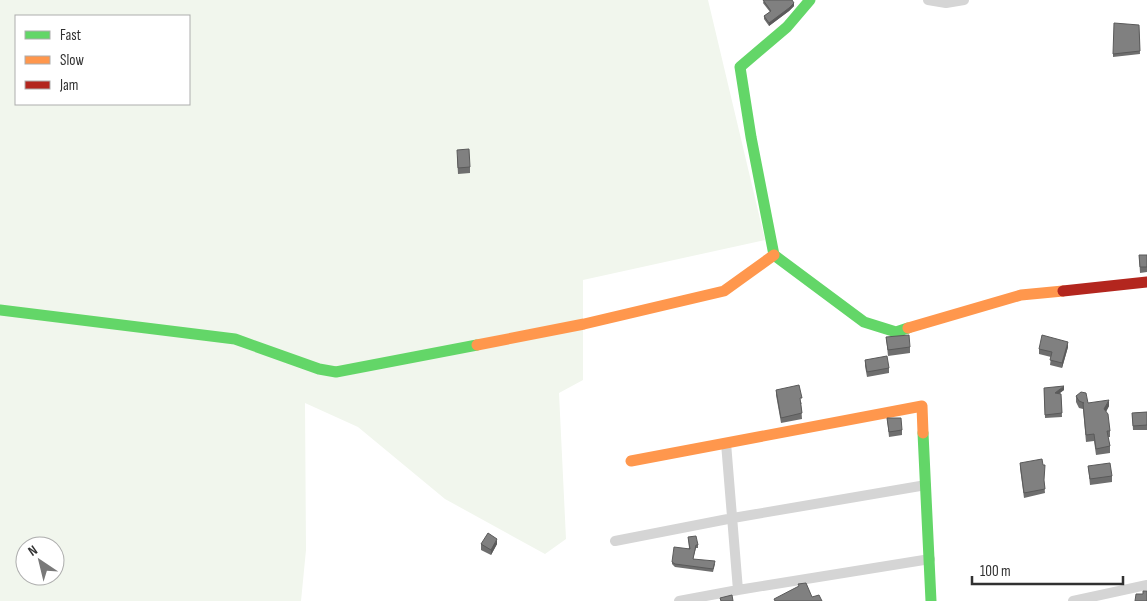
<svg xmlns="http://www.w3.org/2000/svg" width="1147" height="601" viewBox="0 0 1147 601" font-family="'Sofia Sans Condensed',sans-serif">
<rect width="100%" height="100%" fill="#fff"/>
<path fill="#f1f6ed" fill-rule="evenodd" d="M 0,0 L 708,0 L 765,240 L 583,280 L 583,380 L 559,393 L 566,539 L 545,554 L 445,499 L 358,427 L 305,403 L 306,550 L 301,601 L 0,601 ZM 16,16 L 189,16 L 189,104 L 16,104 ZM 25,546 L 55,546 L 55,576 L 25,576 Z"/>
<g fill="none" stroke-linecap="round" stroke-linejoin="round">
<path stroke="#d5d5d5" stroke-width="10" d="M 928,0 L 946,3 L 964,0
M 726,443 L 738,590 L 930,559
M 615,541 L 733,518 L 926,485
M 679,601 L 738,590
M 1073,601 L 1147,585"/>
<path stroke="#63d668" stroke-width="11" d="M 810,0 L 787,27 L 740,67 L 751,137 L 774,255 L 864,322 L 896,332 L 908,328
M 0,310 L 235,339 L 319,369 L 336,372 L 477,345
M 923,433 L 931,601"/>
<path stroke="#ff974d" stroke-width="11" d="M 908,328 L 1021,295 L 1063,291
M 477,345 L 584,324 L 724,291 L 774,255
M 631,461 L 922,406 L 923,433"/>
<path stroke="#b3261e" stroke-width="11" d="M 1063,291 L 1147,282"/>
</g>
<path fill="#6e6e6e" d="M 764,0 L 794,6 L 789,11 L 769,26 L 764,19 L 764,16 L 770,12 L 763,3 Z
M 1139,25 L 1140,54 L 1113,57 L 1113,54 Z
M 457,156 L 470,167 L 470,173 L 458,174 Z
M 1139,255 L 1147,255 L 1147,272 L 1140,273 Z
M 886,337 L 910,347 L 910,353 L 888,356 Z
M 1068,347 L 1062,368 L 1050,365 L 1051,357 L 1039,354 L 1039,349 Z
M 865,360 L 889,368 L 889,373 L 867,377 L 865,366 Z
M 1044,388 L 1064,390 L 1059,393 L 1061,394 L 1062,417 L 1045,418 Z
M 776,390 L 802,403 L 801,404 L 802,419 L 781,423 L 776,395 Z
M 1076,396 L 1088,403 L 1109,406 L 1106,412 L 1110,431 L 1110,437 L 1108,437 L 1110,446 L 1110,453 L 1096,455 L 1094,441 L 1086,442 L 1083,409 L 1079,408 L 1076,402 Z
M 1147,412 L 1147,430 L 1133,430 L 1132,413 Z
M 887,418 L 902,430 L 902,435 L 889,437 Z
M 1020,463 L 1044,482 L 1045,493 L 1024,498 L 1020,468 Z
M 1088,466 L 1112,476 L 1112,482 L 1090,485 Z
M 688,537 L 698,545 L 698,548 L 696,548 L 693,559 L 715,564 L 713,572 L 675,567 L 672,564 L 672,562 L 689,548 Z
M 481,544 L 497,544 L 491,555 L 481,550 Z"/>
<path fill="#5a5a5a" d="M 794,3 L 794,6 L 789,11 L 769,26 L 769,23 Z
M 1068,342 L 1068,347 L 1062,368 L 1062,363 Z
M 1064,386 L 1064,390 L 1055,397 L 1055,393 Z
M 1109,400 L 1109,406 L 1104,415 L 1104,409 Z
M 497,539 L 497,544 L 491,555 L 491,550 Z"/>
<path fill="#808080" stroke="#5a5a5a" d="M 763,0 L 792,0 L 794,3 L 789,8 L 769,23 L 764,16 L 771,11 Z
M 1114,23 L 1139,25 L 1140,51 L 1113,54 Z
M 469,149 L 470,167 L 458,168 L 457,150 Z
M 1139,255 L 1147,255 L 1147,267 L 1140,267 Z
M 909,335 L 910,347 L 888,350 L 886,337 Z
M 1042,335 L 1068,342 L 1062,363 L 1050,360 L 1052,352 L 1039,349 Z
M 887,356 L 889,368 L 867,372 L 865,360 Z
M 799,385 L 802,398 L 800,398 L 802,413 L 781,418 L 776,390 Z
M 1064,386 L 1055,393 L 1061,394 L 1062,413 L 1045,415 L 1044,388 Z
M 1081,392 L 1086,393 L 1088,403 L 1109,400 L 1104,409 L 1108,414 L 1110,431 L 1107,431 L 1110,446 L 1096,449 L 1094,434 L 1086,435 L 1083,403 L 1084,403 L 1079,401 L 1076,396 Z
M 1147,412 L 1147,425 L 1133,426 L 1132,413 Z
M 887,418 L 901,418 L 902,430 L 889,432 Z
M 1042,459 L 1043,465 L 1045,465 L 1044,480 L 1045,489 L 1024,493 L 1020,463 Z
M 1110,463 L 1112,476 L 1090,479 L 1088,466 Z
M 488,533 L 497,539 L 491,550 L 481,544 Z
M 696,536 L 698,545 L 696,545 L 693,559 L 715,561 L 713,569 L 675,564 L 672,562 L 674,547 L 690,549 L 688,537 Z
M 806,583 L 812,597 L 819,595 L 822,601 L 775,601 L 774,599 L 799,586 L 798,584 Z
M 1143,591 L 1147,591 L 1147,601 L 1135,601 L 1136,594 L 1143,594 Z
M 732,595 L 733,601 L 721,601 L 720,598 Z"/>
<rect x="15" y="15" width="175" height="90" fill="#ffffff" stroke="#adadad"/>
<rect x="25" y="31" width="25" height="8" fill="#63d668" stroke="#adadad"/>
<text x="60" y="40" font-size="15" fill="#313131">Fast</text>
<rect x="25" y="56" width="25" height="8" fill="#ff974d" stroke="#adadad"/>
<text x="60" y="65" font-size="15" fill="#313131">Slow</text>
<rect x="25" y="81" width="25" height="8" fill="#b3261e" stroke="#adadad"/>
<text x="60" y="90" font-size="15" fill="#313131">Jam</text>
<g transform="translate(40 561) rotate(325)"><circle r="24" fill="#ffffff" stroke="#adadad"/>
<path d="M0-4L9 19L0 12L-9 19Z" fill="#797979"/>
<text y="-8" font-size="14" font-weight="bold" text-anchor="middle" fill="#313131">N</text>
</g>
<path d="M972 576v8h151v-8" fill="none" stroke="#313131" stroke-width="2.5"/>
<text x="980" y="576" font-size="15" fill="#313131" stroke="#ffffff" stroke-width="4" paint-order="stroke">100 m</text>
</svg>
